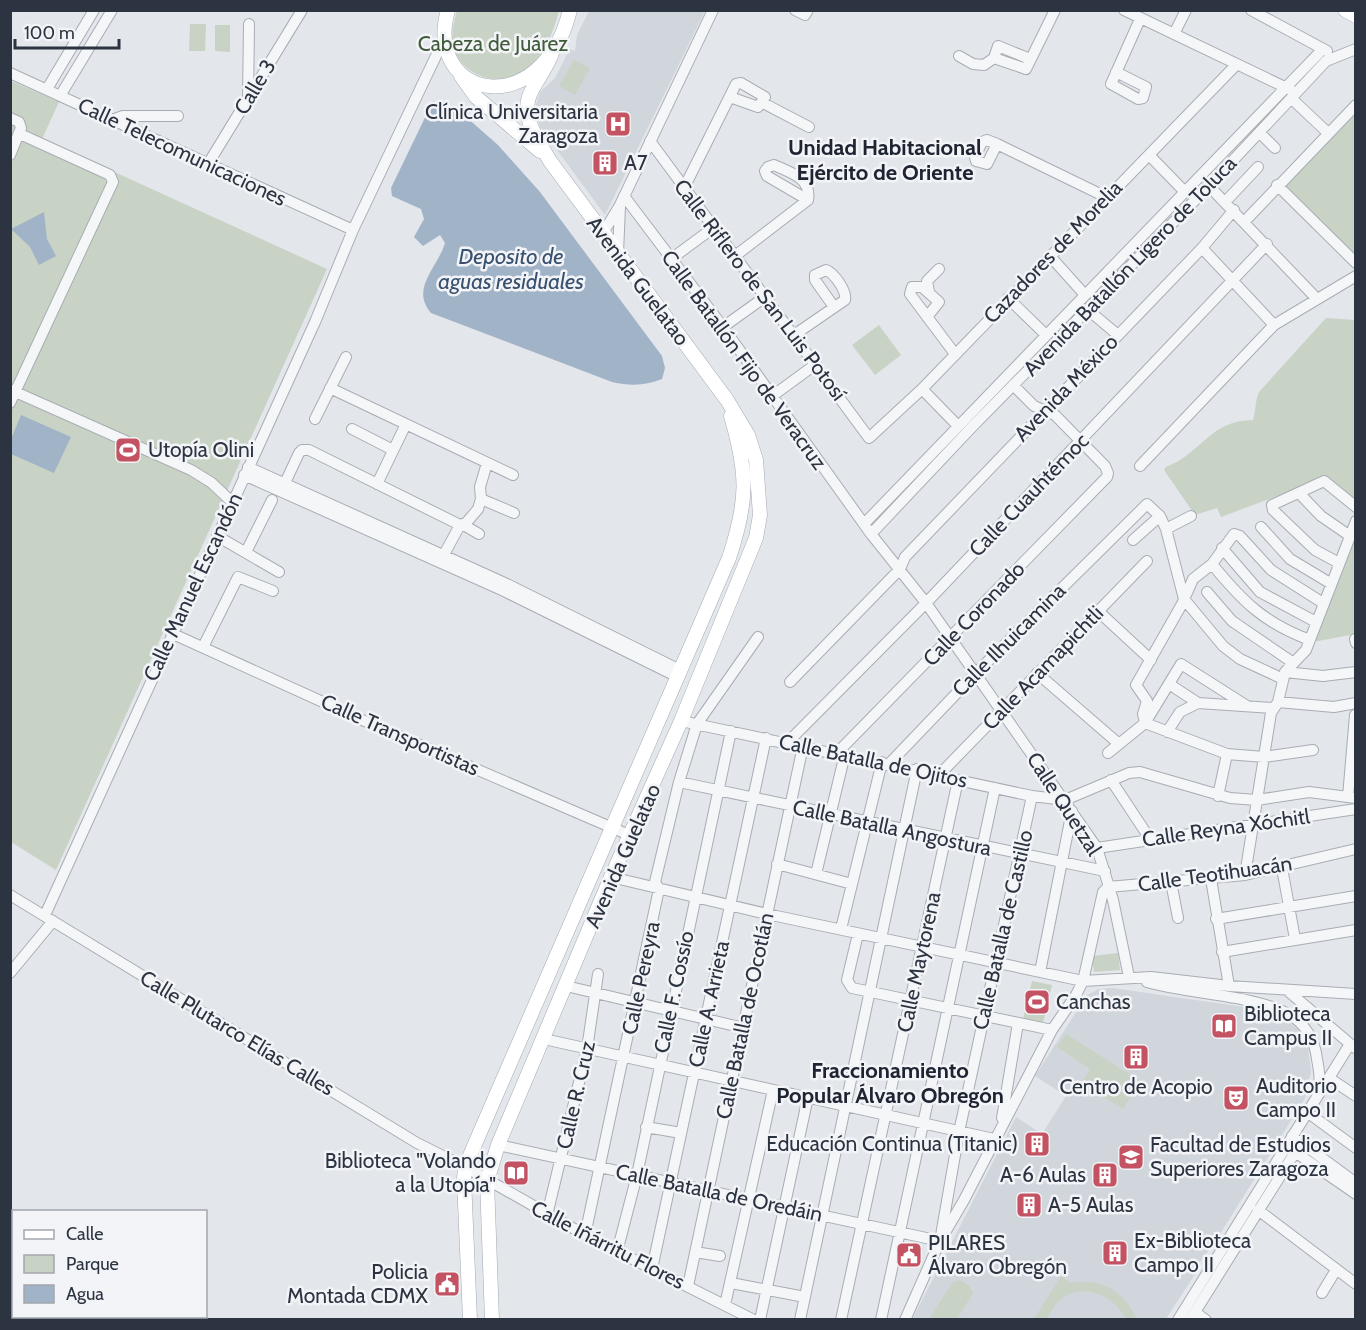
<svg xmlns="http://www.w3.org/2000/svg" width="1366" height="1330" viewBox="0 0 1366 1330" font-family="Cabin,sans-serif">
<rect width="100%" height="100%" fill="#e3e6ea"/>
<path fill="#d1d5dc" d="M 589,11 L 705,11 L 605,215 L 540,127 L 535,108 L 540,92 L 555,78 L 570,49 L 575,51 L 577,35 Z
M 1112,988 L 1251,1008 L 1282,1017 L 1298,1029 L 1308,1047 L 1311,1072 L 1305,1098 L 1215,1242 L 1198,1265 L 1195,1263 L 1193,1267 L 1195,1274 L 1166,1319 L 912,1320 L 1016,1117 L 1042,1134 L 1066,1096 L 1035,1076 L 1087,995 L 1099,989 Z"/>
<path fill="#c8d3c5" d="M 457,11 L 559,11 C 554,30 543,59 526,71 C 503,88 466,78 455,52 C 450,38 453,24 457,11 Z
M 190,24 L 206,24 L 205,51 L 189,51 Z
M 215,25 L 230,25 L 230,52 L 215,51 Z
M 574,60 L 590,68 L 575,95 L 559,86 Z
M 11,81 L 59,102 L 42,139 L 327,269 L 56,870 L 11,842 Z
M 1355,111 L 1355,260 L 1279,185 Z
M 1326,318 L 1355,320 L 1355,503 L 1325,478 L 1221,517 L 1217,508 L 1195,515 L 1164,470 L 1166,467 C 1201,454 1210,420 1253,420 C 1256,410 1255,401 1259,392 Z
M 879,325 L 901,355 L 875,375 L 852,345 Z
M 1355,527 L 1355,634 L 1313,642 Z
M 1118,953 L 1120,970 L 1094,972 L 1092,956 Z
M 1032,981 L 1052,985 L 1043,1023 L 1023,1019 Z
M 1066,1034 L 1140,1081 L 1123,1109 L 1082,1083 L 1090,1069 L 1057,1047 Z
M 1061,1276 L 1070,1283 C 1099,1277 1126,1291 1136,1319 L 1126,1319 C 1115,1295 1079,1279 1057,1303 C 1053,1307 1050,1314 1047,1319 L 1034,1319 Z
M 960,1280 L 969,1286 L 973,1293 L 957,1319 L 929,1319 L 952,1283 Z"/>
<path fill="#a1b3c7" d="M 433,101 L 465,116 L 498,145 L 540,192 L 662,356 L 665,368 L 662,379 C 645,386 630,386 612,382 L 431,313 C 410,288 437,269 445,243 L 440,235 L 423,246 L 414,237 L 424,219 L 421,209 L 392,196 L 391,188 Z
M 44,212 L 47,239 L 56,256 L 39,265 L 30,247 L 11,229 Z
M 21,415 L 71,437 L 54,473 L 11,454 L 11,439 Z"/>
<g fill="none" stroke-linecap="round" stroke-linejoin="round">
<defs>
<path id="minor" d="M 795,10 L 805,15 L 808,10
M 1124,10 L 1291,90
M 1251,10 L 1327,51
M 1174,34 L 1186,10
M 959,56 L 973,64 L 984,65 L 994,58 L 998,46 L 1030,59
M 994,58 L 1026,69 L 1055,10
M 1116,72 L 1146,87 L 1143,98 L 1138,99 L 1111,84 L 1140,19
M 10,73 L 353,230
M 47,89 L 94,10
M 60,96 L 112,10
M 248,99 L 249,24
M 1292,99 L 1328,133
M 763,103 L 809,127
M 10,118 L 19,122 L 21,128 L 10,155
M 112,120 L 123,116 L 178,116
M 1260,133 L 1275,148
M 650,141 L 869,438 L 922,389 L 1236,65
M 997,144 L 987,164 L 976,161 L 975,157 L 982,142 L 987,140 L 997,144 L 1106,197
M 1149,155 L 1185,192
M 208,164 L 302,10
M 1277,185 L 1356,263
M 1209,186 L 1317,299
M 684,188 L 736,84 L 741,83 L 765,97 L 758,107 L 730,97
M 624,196 L 723,327 L 871,534 L 926,603 L 1097,848 L 1113,900 L 1129,977
M 1226,201 L 1258,167
M 1245,221 L 1356,105
M 603,233 L 620,205 L 713,10
M 1202,248 L 1274,325
M 618,253 L 620,206
M 735,256 L 808,200 C 812,178 789,172 774,165 L 768,167 L 765,171 L 767,176 L 808,200
M 1050,256 L 1085,295
M 671,259 L 713,228
M 929,292 L 927,281 L 939,269
M 1008,298 L 1046,335
M 1087,309 L 1118,335
M 927,317 L 939,302 L 922,287 L 912,287 L 910,294 L 955,354
M 723,327 L 765,297
M 794,335 L 845,300 C 847,291 834,273 826,270 L 815,275 L 815,280 L 834,307
M 330,388 L 513,475
M 922,389 L 958,426
M 11,390 L 191,470 L 212,483 L 232,502
M 771,397 L 816,364
M 10,403 L 113,182 L 110,175 L 20,134
M 315,419 L 346,357
M 352,429 L 393,450
M 487,463 L 480,487 L 481,499 L 514,513
M 1140,466 L 1274,325 L 1356,276
M 248,467 L 507,584 L 680,670
M 244,475 L 504,591 L 678,677
M 285,483 L 299,453 L 302,450 L 309,450 L 460,525 L 466,523 L 467,527 L 479,534
M 377,484 L 406,424
M 1299,493 L 1321,516 L 1350,536
M 466,523 L 478,509 L 481,499
M 864,524 L 1322,50
M 1261,527 L 1290,559 L 1330,583
M 1166,529 L 1191,516
M 871,534 L 972,427 L 1209,186 L 1326,61 L 1356,49
M 217,536 L 279,572
M 1133,540 L 1160,516
M 1222,548 L 1260,592 L 1316,622
M 246,552 L 272,500
M 441,560 L 460,525
M 1339,563 L 1315,550 L 1273,510 L 1272,505 L 1324,481 L 1356,507
M 1212,564 C 1242,601 1264,623 1310,640
M 1207,592 L 1232,621 L 1292,662
M 1098,611 L 1151,660
M 171,633 L 369,723 L 629,835
M 1355,639 L 1356,643
M 203,647 L 238,577 L 273,591
M 1285,672 L 1323,676 L 1356,672
M 1037,673 L 1119,744
M 790,682 L 900,569 L 905,557 L 1202,248 L 1234,210
M 1169,684 L 1198,703
M 1136,685 L 1182,604 L 1193,579 L 1212,564 L 1234,534 L 1240,536 L 1271,570 L 1323,603
M 1136,685 L 1147,701 L 1143,714 L 1145,722
M 1278,702 L 1334,707 L 1356,703
M 681,721 L 1032,796 L 1065,800 L 1129,773 L 1140,772 L 1230,798 L 1257,800 L 1309,792 L 1356,798
M 1145,723 L 1227,754 L 1264,757 L 1313,750
M 1167,732 L 1180,712 L 1198,703 L 1273,708
M 787,743 L 926,603 L 1267,244
M 837,753 L 1107,477 L 1108,473 L 1105,466 L 1055,415 L 1034,406 L 1013,385
M 1108,753 L 1145,723 L 1181,664 L 1247,706
M 889,764 L 976,673 L 1147,504 L 1160,516 L 1166,529 L 1184,599 L 1223,646 L 1240,659 L 1281,678
M 939,775 L 1147,561
M 1111,780 L 1150,839
M 679,782 L 1105,871
M 1218,796 L 1227,754
M 1348,797 L 1355,715
M 1097,848 L 1356,809
M 777,864 L 852,884
M 1282,868 L 1295,939
M 816,874 L 845,754
M 1245,875 L 1271,713 L 1278,702 L 1285,672 L 1306,650 L 1356,521
M 611,877 L 767,914 L 1083,981 L 1151,977 L 1229,986 L 1356,994
M 1211,879 L 1229,986
M 1171,882 L 1178,918
M 10,895 L 417,1143 L 465,1167 L 585,1235 L 754,1320
M 45,915 L 315,322 L 353,230 L 445,37
M 1216,919 L 1356,896
M 841,929 L 882,762
M 858,934 L 847,980 L 852,988 L 1052,1030
M 1222,952 L 1356,930
M 1040,972 L 1072,811
M 10,973 L 53,921
M 1147,982 C 1188,994 1254,995 1288,1014 C 1305,1022 1315,1041 1317,1059 C 1319,1070 1321,1081 1318,1091
M 566,986 L 744,1028
M 1288,991 L 1355,1048
M 544,1039 L 994,1139
M 1329,1078 L 1356,1096
M 1307,1112 L 1356,1148
M 1002,1118 L 1018,1023
M 646,1127 L 681,1133
M 1292,1136 L 1356,1183
M 498,1145 L 940,1241 L 959,1132 L 1032,796
M 1258,1210 L 1356,1284
M 547,1215 L 587,1049 L 598,974
M 585,1235 L 659,889 L 655,882 L 679,782 L 697,724 L 758,637
M 617,1252 L 637,1175 L 731,731
M 695,1252 L 720,1256
M 652,1269 L 766,738
M 731,1283 L 805,1297
M 688,1286 L 803,746
M 1322,1293 L 1336,1270
M 725,1305 L 773,1090
M 1195,1312 L 1206,1320
M 760,1320 L 808,1097
M 800,1320 L 917,769
M 841,1320 L 958,780
M 881,1320 L 995,788
M 905,1320 L 940,1241 L 964,1200 L 1052,1030 L 1076,995 L 1083,981 L 1103,892 L 1108,887 L 1245,875 L 1356,849
M 1178,1320 L 1350,1044
M 1190,1320 L 1294,1154 L 1298,1154 L 1356,1194"/>
<path id="major" d="M 448,10 C 423,99 542,124 570,10
M 1345,10 L 1356,16
M 461,76 L 476,97 L 540,151
M 470,1320 L 464,1179 L 465,1167 L 729,558 C 748,501 748,474 731,416
M 492,1320 L 487,1181 L 498,1145 L 611,877 L 681,721 L 756,538 L 760,515 L 756,460 L 748,435 L 727,400 L 550,161 C 538,140 518,115 532,90 C 538,79 545,69 551,56"/>
</defs>
<use href="#minor" stroke="#a8adb4" stroke-width="12"/>
<use href="#major" stroke="#a3aab5" stroke-width="15"/>
<use href="#minor" stroke="#f5f6f8" stroke-width="10"/>
<use href="#major" stroke="#fff" stroke-width="14"/>
</g>
<defs>
<symbol id="hospital-square" viewBox="-11 -11 22 22"><rect x="-9" y="-9" width="18" height="18" rx="4" fill="#c35362" stroke="#f3f4f7"/><path d="M-5-5h3v3.5h4V-5h3V5h-3V1.5h-4V5h-3Z" fill="#fff"/></symbol>
<symbol id="building-square" viewBox="-11 -11 22 22"><rect x="-9" y="-9" width="18" height="18" rx="4" fill="#c35362" stroke="#f3f4f7"/><path d="M-4-6H4V6H1V3H-1V6H-4ZM-2.5-4.3h1.7v1.8h-1.7ZM.8-4.3h1.7v1.8H.8ZM-2.5-1h1.7V.8h-1.7ZM.8-1h1.7V.8H.8Z" fill="#fff"/></symbol>
<symbol id="stadium-square" viewBox="-11 -11 22 22"><rect x="-9" y="-9" width="18" height="18" rx="4" fill="#c35362" stroke="#f3f4f7"/><path d="M0-5a6.5 5 0 1 0 0 10a6.5 5 0 1 0 0-10ZM-3.5-1.8h7v3.6h-7Z" fill="#fff"/></symbol>
<symbol id="library-square" viewBox="-11 -11 22 22"><rect x="-9" y="-9" width="18" height="18" rx="4" fill="#c35362" stroke="#f3f4f7"/><path d="M-6-4Q-3-5.5-.7-3.5V5Q-3 3-6 4ZM6-4Q3-5.5 .7-3.5V5Q3 3 6 4Z" fill="#fff"/></symbol>
<symbol id="theatre-square" viewBox="-11 -11 22 22"><rect x="-9" y="-9" width="18" height="18" rx="4" fill="#c35362" stroke="#f3f4f7"/><path d="M-5-5.5Q0-4 5-5.5V0Q5 5 0 6Q-5 5-5 0ZM-3.3-2.5H-1v1.5H-3.3ZM1-2.5H3.3v1.5H1ZM-2.8 1Q0 5.5 2.8 1Z" fill="#fff"/></symbol>
<symbol id="university-square" viewBox="-11 -11 22 22"><rect x="-9" y="-9" width="18" height="18" rx="4" fill="#c35362" stroke="#f3f4f7"/><path d="M0-5L7-2L0 1L-7-2ZM-4 1L0 2.5L4 1V4Q0 6-4 4Z" fill="#fff"/></symbol>
<symbol id="civic-square" viewBox="-11 -11 22 22"><rect x="-9" y="-9" width="18" height="18" rx="4" fill="#c35362" stroke="#f3f4f7"/><path d="M-.6-6.5H3V-4.5H.6V-3L4-1V1h2V6H-6V1h2V-1L-.6-3ZM-1.2 2.5V6h2.4V2.5Z" fill="#fff"/></symbol>
</defs>
<g fill-rule="evenodd">
<use href="#hospital-square" x="603" y="109" width="30" height="30"/>
<use href="#building-square" x="590" y="148" width="30" height="30"/>
<use href="#stadium-square" x="113" y="435" width="30" height="30"/>
<use href="#stadium-square" x="1022" y="987" width="30" height="30"/>
<use href="#library-square" x="1209" y="1011" width="30" height="30"/>
<use href="#building-square" x="1121" y="1042" width="30" height="30"/>
<use href="#theatre-square" x="1221" y="1083" width="30" height="30"/>
<use href="#building-square" x="1022" y="1129" width="30" height="30"/>
<use href="#university-square" x="1116" y="1142" width="30" height="30"/>
<use href="#library-square" x="501" y="1158" width="30" height="30"/>
<use href="#building-square" x="1090" y="1160" width="30" height="30"/>
<use href="#building-square" x="1014" y="1190" width="30" height="30"/>
<use href="#building-square" x="1100" y="1238" width="30" height="30"/>
<use href="#civic-square" x="894" y="1240" width="30" height="30"/>
<use href="#civic-square" x="432" y="1269" width="30" height="30"/>
</g>
<g text-anchor="middle" stroke-width="5" stroke-linejoin="round" paint-order="stroke">
<g font-size="21" fill="#405b3b" stroke="#f3f4f7">
<text x="493" y="51">Cabeza de Juárez</text>
</g>
<g font-size="21" fill="#2c3341" stroke="#f3f4f7">
<text transform="translate(255 87) rotate(-59)" y="7">Calle 3</text>
<text transform="translate(182 152) rotate(25)" y="7">Calle Telecomunicaciones</text>
<text transform="translate(1053 252) rotate(-46)" y="7">Cazadores de Morelia</text>
<text transform="translate(1130 266) rotate(-46)" y="7">Avenida Batallón Ligero de Toluca</text>
<text transform="translate(638 281) rotate(53)" y="7">Avenida Guelatao</text>
<text transform="translate(760 290) rotate(53)" y="7">Calle Riflero de San Luis Potosí</text>
<text transform="translate(744 360) rotate(54)" y="7">Calle Batallón Fijo de Veracruz</text>
<text transform="translate(1066 388) rotate(-46)" y="7">Avenida México</text>
<text transform="translate(1029 495) rotate(-46)" y="7">Calle Cuauhtémoc</text>
<text transform="translate(193 587) rotate(-65)" y="7">Calle Manuel Escandón</text>
<text transform="translate(974 614) rotate(-46)" y="7">Calle Coronado</text>
<text transform="translate(1009 640) rotate(-45)" y="7">Calle Ilhuicamina</text>
<text transform="translate(1043 668) rotate(-46)" y="7">Calle Acamapichtli</text>
<text transform="translate(400 735) rotate(24)" y="7">Calle Transportistas</text>
<text transform="translate(873 761) rotate(12)" y="7">Calle Batalla de Ojitos</text>
<text transform="translate(1064 804) rotate(57)" y="7">Calle Quetzal</text>
<text transform="translate(892 828) rotate(12)" y="7">Calle Batalla Angostura</text>
<text transform="translate(1226 828) rotate(-8)" y="7">Calle Reyna Xóchitl</text>
<text transform="translate(623 856) rotate(-66)" y="7">Avenida Guelatao</text>
<text transform="translate(1215 874) rotate(-8)" y="7">Calle Teotihuacán</text>
<text transform="translate(1003 930) rotate(-77)" y="7">Calle Batalla de Castillo</text>
<text transform="translate(919 962) rotate(-78)" y="7">Calle Maytorena</text>
<text transform="translate(641 978) rotate(-78)" y="7">Calle Pereyra</text>
<text transform="translate(674 992) rotate(-78)" y="7">Calle F. Cossío</text>
<text transform="translate(709 1004) rotate(-78)" y="7">Calle A. Arrieta</text>
<text transform="translate(745 1016) rotate(-78)" y="7">Calle Batalla de Ocotlán</text>
<text transform="translate(237 1033) rotate(31)" y="7">Calle Plutarco Elías Calles</text>
<text transform="translate(576 1095) rotate(-77)" y="7">Calle R. Cruz</text>
<text transform="translate(719 1193) rotate(12)" y="7">Calle Batalla de Oredáin</text>
<text transform="translate(608 1245) rotate(27)" y="7">Calle Iñárritu Flores</text>
</g>
<g font-size="21" fill="#2c3341" stroke="#f3f4f7" text-anchor="start">
<text x="598" y="119" text-anchor="end">Clínica Universitaria<tspan x="598" dy="24">Zaragoza</tspan></text>
<text x="624" y="170">A7</text>
<text x="148" y="457">Utopía Olini</text>
<text x="1056" y="1009">Canchas</text>
<text x="1244" y="1021">Biblioteca<tspan x="1244" dy="24">Campus II</tspan></text>
<text x="1256" y="1093">Auditorio<tspan x="1256" dy="24">Campo II</tspan></text>
<text x="1136" y="1094" text-anchor="middle">Centro de Acopio</text>
<text x="1018" y="1151" text-anchor="end">Educación Continua (Titanic)</text>
<text x="1150" y="1152">Facultad de Estudios<tspan x="1150" dy="24">Superiores Zaragoza</tspan></text>
<text x="496" y="1168" text-anchor="end">Biblioteca "Volando<tspan x="496" dy="24">a la Utopía"</tspan></text>
<text x="1086" y="1182" text-anchor="end">A-6 Aulas</text>
<text x="1048" y="1212">A-5 Aulas</text>
<text x="1134" y="1248">Ex-Biblioteca<tspan x="1134" dy="24">Campo II</tspan></text>
<text x="928" y="1250">PILARES<tspan x="928" dy="24">Álvaro Obregón</tspan></text>
<text x="428" y="1279" text-anchor="end">Policia<tspan x="428" dy="24">Montada CDMX</tspan></text>
</g>
<g font-size="22" font-weight="bold" fill="#1e2432" stroke="#f3f4f7">
<text x="885" y="155">Unidad Habitacional<tspan x="885" dy="25">Ejército de Oriente</tspan></text>
<text x="890" y="1078">Fraccionamiento<tspan x="890" dy="25">Popular Álvaro Obregón</tspan></text>
</g>
<g font-size="22" font-style="italic" fill="#395171" stroke="#f3f4f7">
<text x="511" y="264">Deposito de<tspan x="511" dy="25">aguas residuales</tspan></text>
</g>
</g>
<rect width="1366" height="1330" fill="none" stroke="#2c3341" stroke-width="24"/>
<rect x="12" y="1210" width="195" height="108" fill="#f3f4f7" stroke="#a3a7ae" stroke-width="1.5"/>
<rect x="24" y="1230" width="30" height="9" fill="#ffffff" stroke="#a3a7ae" stroke-width="1.5"/>
<text x="66" y="1240" font-size="18" fill="#2c3341">Calle</text>
<rect x="24" y="1255" width="30" height="18" fill="#c8d3c5" stroke="#a3a7ae" stroke-width="1.5"/>
<text x="66" y="1270" font-size="18" fill="#2c3341">Parque</text>
<rect x="24" y="1285" width="30" height="18" fill="#a1b3c7" stroke="#a3a7ae" stroke-width="1.5"/>
<text x="66" y="1300" font-size="18" fill="#2c3341">Agua</text>
<path d="M15 39v9h104v-9" fill="none" stroke="#2c3341" stroke-width="3"/>
<text x="24" y="39" font-size="18" fill="#2c3341" stroke="#f3f4f7" stroke-width="4.5" paint-order="stroke">100 m</text>
</svg>
